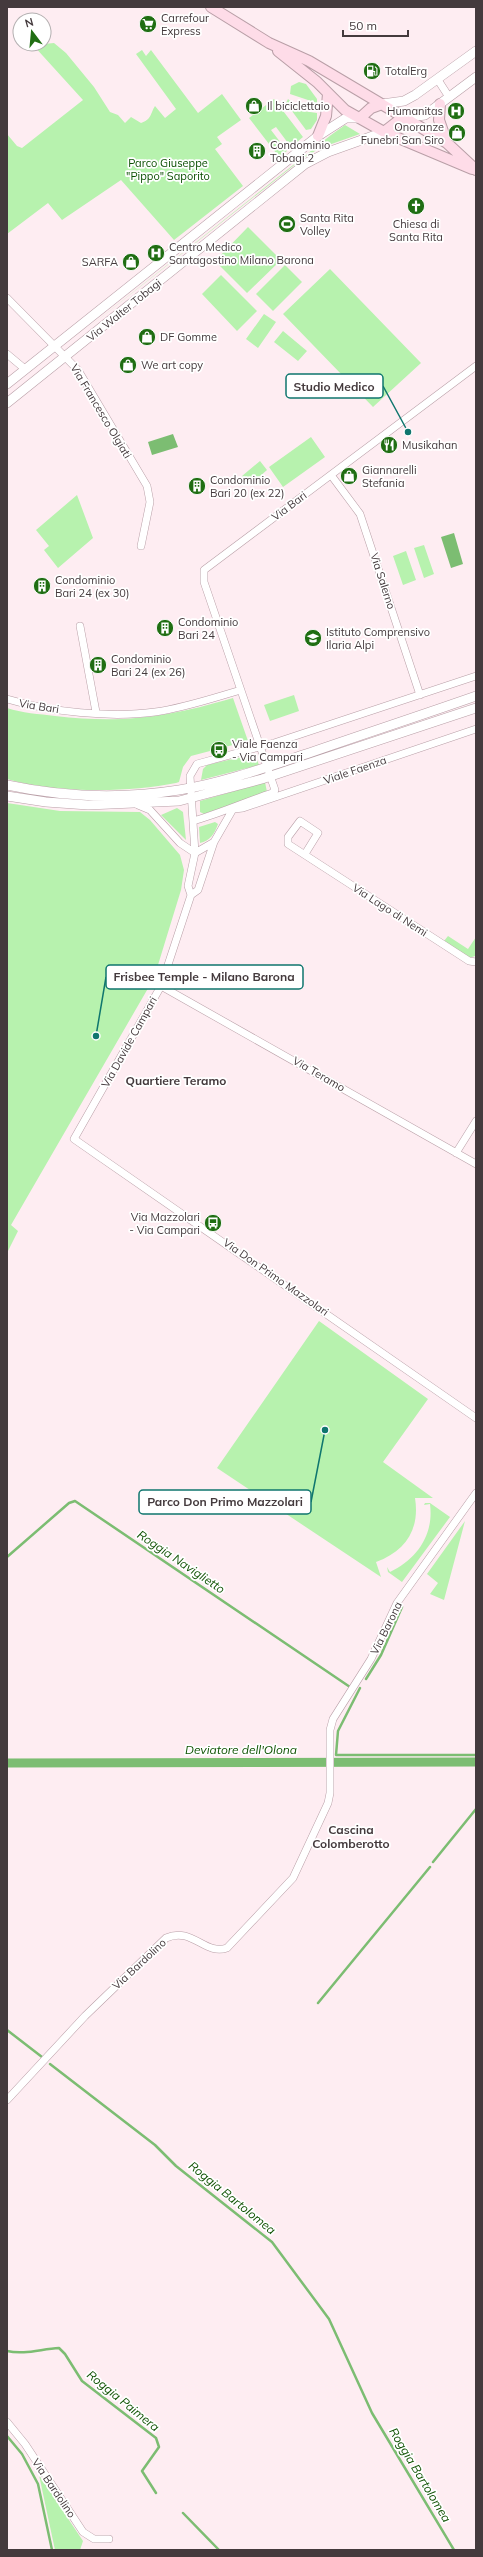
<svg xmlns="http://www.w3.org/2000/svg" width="483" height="2557" viewBox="0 0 483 2557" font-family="Mulish,sans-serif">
<rect width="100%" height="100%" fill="#feedf2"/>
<path fill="#b7f2ae" d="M 54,43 L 66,53 L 94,87 L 110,112 L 118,115 L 125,123 L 131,117 L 141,123 C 152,119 150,114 155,106 L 165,118 L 176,109 L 136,54 L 142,50 L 146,56 L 151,50 L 198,113 L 222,94 L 241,120 L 217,137 L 222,144 L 215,149 L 243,186 L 174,240 L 121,180 L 62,220 L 48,203 L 7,234 L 7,134 L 17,146 L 22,148 L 83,100 L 33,45 Z
M 299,82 L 306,84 L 317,99 L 317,103 L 290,94 L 291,86 Z
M 274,99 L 303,137 L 291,147 L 276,127 L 271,130 L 287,151 L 279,157 L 249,118 Z
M 288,99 L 303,111 L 317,113 L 317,120 L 311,129 L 306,130 L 286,103 Z
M 345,125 L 360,134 L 320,148 L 302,159 L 79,335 L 331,135 Z
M 248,227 L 281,260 L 247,293 L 215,261 Z
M 285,265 L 302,282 L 273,311 L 256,294 Z
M 330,269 L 421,363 L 373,407 L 283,314 Z
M 221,275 L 257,311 L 237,331 L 202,294 Z
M 264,314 L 276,322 L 258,348 L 246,339 Z
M 283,331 L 307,351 L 298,361 L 274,342 Z
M 311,437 L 325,457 L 283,487 L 269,467 Z
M 260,461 L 267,470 L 250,485 L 242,476 Z
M 77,495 L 93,538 L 58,568 L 44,550 L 49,546 L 36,530 Z
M 424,545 L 434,574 L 424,578 L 414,548 Z
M 406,551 L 416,580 L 403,585 L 393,556 Z
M 294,695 L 299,711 L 270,721 L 264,705 Z
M 233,698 L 248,741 L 191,756 L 183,767 L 179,782 L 176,783 C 127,793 55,793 7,779 L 7,708 C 22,713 39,714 55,716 C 124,724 168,717 233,698 Z
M 250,755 L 256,757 L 259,765 L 201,780 L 203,769 L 207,765 Z
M 265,782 L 267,792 L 204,814 L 200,812 L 200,801 Z
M 7,803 L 60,811 L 140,812 L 150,820 L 180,855 L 184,870 L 181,890 L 154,978 L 11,1225 L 18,1231 L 7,1253 Z
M 177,808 L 183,812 L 186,840 L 161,815 Z
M 215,822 L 218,824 C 215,833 210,841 200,843 L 199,827 Z
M 448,936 L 468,949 L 476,937 L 475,956 L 469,958 L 444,941 Z
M 319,1321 L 428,1399 L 383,1462 L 433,1498 L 415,1498 C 420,1529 406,1551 376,1562 L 381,1577 L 217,1468 Z
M 425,1503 L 430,1503 L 450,1517 L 402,1582 L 388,1572 L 387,1567 L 390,1572 C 417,1559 434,1535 430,1504 L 424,1505 Z
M 465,1521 L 444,1600 L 430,1594 L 438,1583 L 427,1574 Z
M 39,2475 L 83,2541 L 80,2550 L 55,2550 Z"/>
<path fill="#7cbd72" d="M 173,434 L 178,447 L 152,455 L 148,442 Z
M 454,533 L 463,564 L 451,568 L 441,537 Z"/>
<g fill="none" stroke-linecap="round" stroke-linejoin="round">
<path stroke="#7cbd72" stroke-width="2.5" d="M 7,1557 L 69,1503 L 75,1501 L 350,1687
M 366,1679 L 381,1655 L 402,1607
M 360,1688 L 338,1731 L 336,1755 L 476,1755
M 433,1862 L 476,1809
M 318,2003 L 430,1867
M 7,2030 L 42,2057
M 50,2064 L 155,2145 L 176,2166 L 272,2242 L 329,2319 L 372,2413 L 454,2550
M 7,2351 C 24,2355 41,2349 59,2348 L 65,2354 L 82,2381 L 156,2438 L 159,2447 L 142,2471 L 156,2493
M 7,2436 L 22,2454 L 38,2484 L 52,2550
M 183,2513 L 219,2550"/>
<path stroke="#7cbd72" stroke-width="9" d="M 7,1763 L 476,1762"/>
<defs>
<path id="minor" d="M 438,80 L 449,97
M 7,298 L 78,370 L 147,486 L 150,502 L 141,546
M 7,354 L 25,369
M 331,475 L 360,514 L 420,695
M 80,626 L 96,712
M 7,699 C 50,712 111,718 155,712 C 184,708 213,698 241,690
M 138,805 L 150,810 L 180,843 L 195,853
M 233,809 L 214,842 L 198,890 L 191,895 L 161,986 L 74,1139 L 476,1418
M 234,809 L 243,808 L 476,729
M 193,821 C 221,813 245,802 272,793 L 275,790 L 204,582 L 204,570 L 476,366
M 195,853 L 214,842
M 305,854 L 318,833 L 300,821 L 288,837 L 288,844 L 469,961 L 476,962
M 191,895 L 188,886 L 195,853 L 190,776 L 197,764 L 274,743 L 476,676
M 161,986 L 476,1164
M 456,1153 L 476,1121
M 7,2100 L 85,2016 L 166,1938 C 192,1926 205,1956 227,1948 L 293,1878 L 328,1803 L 330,1793 L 330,1730 L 333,1719 L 371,1659 L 397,1603 L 476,1493
M 7,2422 L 25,2444 L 83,2532 L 94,2539 L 109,2539"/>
<path id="tertiary" d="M 382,104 L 404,101 L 415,95 L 476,51
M 402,118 L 425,115 L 476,77
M 7,384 L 318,136 L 346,118 L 360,118
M 7,403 L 305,164 L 328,152 L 384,132
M 7,785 C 63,797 122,799 179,790 C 224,783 269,766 312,752 C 367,733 422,715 476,696
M 7,796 L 46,802 L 88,805 L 179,801 L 262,779 L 476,708"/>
<path id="secondary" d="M 211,7 L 269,43 L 309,61 L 447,143 L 476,170
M 278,51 L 317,82 L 345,110 L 384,132 L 472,169
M 440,104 L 439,120 L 447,143
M 360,118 L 371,108 L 382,104
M 384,132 L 402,118
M 318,136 L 326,116 L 328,94"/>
</defs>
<use href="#minor" stroke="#b99fa7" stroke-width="8"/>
<use href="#tertiary" stroke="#b99fa7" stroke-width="10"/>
<use href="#secondary" stroke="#b99fa7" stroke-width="12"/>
<use href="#minor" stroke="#fff" stroke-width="7"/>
<use href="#tertiary" stroke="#fff" stroke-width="9"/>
<use href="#secondary" stroke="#fedce8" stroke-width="10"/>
</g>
<defs>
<symbol id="supermarket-disc" viewBox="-11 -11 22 22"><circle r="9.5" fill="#206e13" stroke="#fff"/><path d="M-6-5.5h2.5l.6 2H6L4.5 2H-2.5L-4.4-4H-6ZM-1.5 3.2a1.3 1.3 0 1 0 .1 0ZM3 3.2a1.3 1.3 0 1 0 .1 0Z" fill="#fff"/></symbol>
<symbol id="fuel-disc" viewBox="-11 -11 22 22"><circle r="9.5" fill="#206e13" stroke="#fff"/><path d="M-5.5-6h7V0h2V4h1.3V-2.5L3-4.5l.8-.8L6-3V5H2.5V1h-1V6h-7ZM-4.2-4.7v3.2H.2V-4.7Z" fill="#fff"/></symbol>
<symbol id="shop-disc" viewBox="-11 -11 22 22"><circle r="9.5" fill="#206e13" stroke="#fff"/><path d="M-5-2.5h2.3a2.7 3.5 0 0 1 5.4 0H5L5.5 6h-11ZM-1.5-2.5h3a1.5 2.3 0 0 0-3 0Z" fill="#fff"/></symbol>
<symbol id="hospital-disc" viewBox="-11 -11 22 22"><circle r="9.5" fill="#206e13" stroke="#fff"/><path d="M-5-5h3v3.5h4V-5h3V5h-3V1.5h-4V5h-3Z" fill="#fff"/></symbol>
<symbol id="building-disc" viewBox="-11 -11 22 22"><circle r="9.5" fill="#206e13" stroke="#fff"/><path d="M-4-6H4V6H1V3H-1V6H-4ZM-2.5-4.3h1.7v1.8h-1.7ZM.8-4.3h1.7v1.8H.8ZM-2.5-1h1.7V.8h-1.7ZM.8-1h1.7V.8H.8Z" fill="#fff"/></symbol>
<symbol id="church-disc" viewBox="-11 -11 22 22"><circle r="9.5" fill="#206e13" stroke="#fff"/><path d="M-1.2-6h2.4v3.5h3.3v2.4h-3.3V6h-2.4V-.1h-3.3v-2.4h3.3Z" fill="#fff"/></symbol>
<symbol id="stadium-disc" viewBox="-11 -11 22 22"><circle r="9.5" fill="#206e13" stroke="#fff"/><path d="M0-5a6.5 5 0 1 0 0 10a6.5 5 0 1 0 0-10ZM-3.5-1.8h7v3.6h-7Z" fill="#fff"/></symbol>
<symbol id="restaurant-disc" viewBox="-11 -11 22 22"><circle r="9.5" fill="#206e13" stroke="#fff"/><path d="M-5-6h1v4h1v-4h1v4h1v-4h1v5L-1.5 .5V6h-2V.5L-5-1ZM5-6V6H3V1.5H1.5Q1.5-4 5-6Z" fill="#fff"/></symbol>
<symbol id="school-disc" viewBox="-11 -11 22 22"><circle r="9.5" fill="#206e13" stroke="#fff"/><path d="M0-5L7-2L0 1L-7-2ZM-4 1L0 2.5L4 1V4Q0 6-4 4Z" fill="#fff"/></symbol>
<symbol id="bus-disc" viewBox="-11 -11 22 22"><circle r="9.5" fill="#206e13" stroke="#fff"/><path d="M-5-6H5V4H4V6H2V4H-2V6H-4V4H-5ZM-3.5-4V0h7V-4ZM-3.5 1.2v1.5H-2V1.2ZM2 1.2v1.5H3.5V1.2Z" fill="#fff"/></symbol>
</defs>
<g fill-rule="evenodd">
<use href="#supermarket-disc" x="138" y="14" width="20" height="20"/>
<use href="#fuel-disc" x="362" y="61" width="20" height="20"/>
<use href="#shop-disc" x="244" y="96" width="20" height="20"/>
<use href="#hospital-disc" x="446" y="101" width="20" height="20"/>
<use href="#shop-disc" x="447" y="123" width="20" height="20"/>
<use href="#building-disc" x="247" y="141" width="20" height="20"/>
<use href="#church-disc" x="406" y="196" width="20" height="20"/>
<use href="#stadium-disc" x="277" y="214" width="20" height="20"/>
<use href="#hospital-disc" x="146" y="243" width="20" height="20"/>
<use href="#shop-disc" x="121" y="252" width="20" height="20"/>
<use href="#shop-disc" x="137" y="327" width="20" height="20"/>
<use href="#shop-disc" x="118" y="355" width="20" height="20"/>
<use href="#restaurant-disc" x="379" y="435" width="20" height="20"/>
<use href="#shop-disc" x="339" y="466" width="20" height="20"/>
<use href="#building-disc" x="187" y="476" width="20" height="20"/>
<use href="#building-disc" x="32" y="576" width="20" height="20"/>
<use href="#building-disc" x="155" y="618" width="20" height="20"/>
<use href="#school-disc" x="303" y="628" width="20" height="20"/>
<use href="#building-disc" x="88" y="655" width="20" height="20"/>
<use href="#bus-disc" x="209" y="740" width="20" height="20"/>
<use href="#bus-disc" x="203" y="1213" width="20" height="20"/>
</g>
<g text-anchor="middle" stroke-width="3.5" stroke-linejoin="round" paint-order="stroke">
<g font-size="11" fill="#443a3d" stroke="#fff" text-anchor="start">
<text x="161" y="22">Carrefour<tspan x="161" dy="13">Express</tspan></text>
<text x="385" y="75">TotalErg</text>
<text x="267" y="110">Il biciclettaio</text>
<text x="443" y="115" text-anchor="end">Humanitas</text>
<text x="444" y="131" text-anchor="end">Onoranze<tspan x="444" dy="13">Funebri San Siro</tspan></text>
<text x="270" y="149">Condominio<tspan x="270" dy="13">Tobagi 2</tspan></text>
<text x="300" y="222">Santa Rita<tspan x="300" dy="13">Volley</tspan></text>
<text x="416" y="228" text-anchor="middle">Chiesa di<tspan x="416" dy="13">Santa Rita</tspan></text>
<text x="169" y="251">Centro Medico<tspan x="169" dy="13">Santagostino Milano Barona</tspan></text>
<text x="118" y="266" text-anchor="end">SARFA</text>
<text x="160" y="341">DF Gomme</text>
<text x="141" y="369">We art copy</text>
<text x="402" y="449">Musikahan</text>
<text x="362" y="474">Giannarelli<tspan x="362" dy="13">Stefania</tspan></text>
<text x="210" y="484">Condominio<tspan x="210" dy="13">Bari 20 (ex 22)</tspan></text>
<text x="55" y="584">Condominio<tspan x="55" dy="13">Bari 24 (ex 30)</tspan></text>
<text x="178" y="626">Condominio<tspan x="178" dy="13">Bari 24</tspan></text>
<text x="326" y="636">Istituto Comprensivo<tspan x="326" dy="13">Ilaria Alpi</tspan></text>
<text x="111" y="663">Condominio<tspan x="111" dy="13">Bari 24 (ex 26)</tspan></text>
<text x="232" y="748">Viale Faenza<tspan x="232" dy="13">- Via Campari</tspan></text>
<text x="200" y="1221" text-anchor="end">Via Mazzolari<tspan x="200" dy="13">- Via Campari</tspan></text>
</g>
<g font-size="11" fill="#0a4f00" stroke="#fff">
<text x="168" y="167">Parco Giuseppe<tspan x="168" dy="13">"Pippo" Saporito</tspan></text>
</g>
<g font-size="11" fill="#443a3d" stroke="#fff">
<text transform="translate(124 310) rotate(-39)" y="4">Via Walter Tobagi</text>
<text transform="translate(101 411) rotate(59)" y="4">Via Francesco Olgiati</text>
<text transform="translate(289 506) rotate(-37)" y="4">Via Bari</text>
<text transform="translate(383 581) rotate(72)" y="4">Via Salerno</text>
<text transform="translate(39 706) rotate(9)" y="4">Via Bari</text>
<text transform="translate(355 770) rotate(-19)" y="4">Viale Faenza</text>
<text transform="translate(390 910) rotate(33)" y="4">Via Lago di Nemi</text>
<text transform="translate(129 1042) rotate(-61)" y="4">Via Davide Campari</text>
<text transform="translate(319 1074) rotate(30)" y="4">Via Teramo</text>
<text transform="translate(276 1277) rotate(35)" y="4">Via Don Primo Mazzolari</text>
<text transform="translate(386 1628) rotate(-64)" y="4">Via Barona</text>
<text transform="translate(139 1964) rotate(-43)" y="4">Via Bardolino</text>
<text transform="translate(54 2488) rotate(56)" y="4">Via Bardolino</text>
</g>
<g font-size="12" font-weight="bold" fill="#443a3d" stroke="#fff">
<text x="176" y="1085">Quartiere Teramo</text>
<text x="351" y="1834">Cascina<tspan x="351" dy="14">Colomberotto</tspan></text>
</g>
<g font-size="12" font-style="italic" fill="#0f5203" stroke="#fff">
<text transform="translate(181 1562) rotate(34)" y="4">Roggia Naviglietto</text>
<text x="241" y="1754">Deviatore dell'Olona</text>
<text transform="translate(232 2198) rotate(39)" y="4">Roggia Bartolomea</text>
<text transform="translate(123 2401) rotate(39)" y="4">Roggia Paimera</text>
<text transform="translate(420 2475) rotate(59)" y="4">Roggia Bartolomea</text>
</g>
</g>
<path fill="none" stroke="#0f766e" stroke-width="1.5" d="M408 432L383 386M96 1036L106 977M325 1430L311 1502"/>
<g fill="#0f766e" stroke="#fff" stroke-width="1.5">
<circle cx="408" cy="432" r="4"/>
<circle cx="96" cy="1036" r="4"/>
<circle cx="325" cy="1430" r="4"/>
</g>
<g fill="#fff" stroke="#0f766e" stroke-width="1.5">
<rect x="286" y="374" width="97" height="24" rx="4"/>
<rect x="106" y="965" width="197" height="24" rx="4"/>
<rect x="139" y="1490" width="172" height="24" rx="4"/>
</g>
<g font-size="12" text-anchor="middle" font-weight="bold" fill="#443a3d">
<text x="334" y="391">Studio Medico</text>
<text x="204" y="981">Frisbee Temple - Milano Barona</text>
<text x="225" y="1506">Parco Don Primo Mazzolari</text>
</g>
<rect width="483" height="2557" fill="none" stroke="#443a3d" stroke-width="16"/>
<g transform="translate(32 32) rotate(344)"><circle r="19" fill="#ffffff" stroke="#b4b0b1"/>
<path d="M0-3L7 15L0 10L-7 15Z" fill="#206e13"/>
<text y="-6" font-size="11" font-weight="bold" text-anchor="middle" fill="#443a3d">N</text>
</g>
<path d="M343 30v6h65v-6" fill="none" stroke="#443a3d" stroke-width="2"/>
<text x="349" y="30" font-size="12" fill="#443a3d" stroke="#ffffff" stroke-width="3" paint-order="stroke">50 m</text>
</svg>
